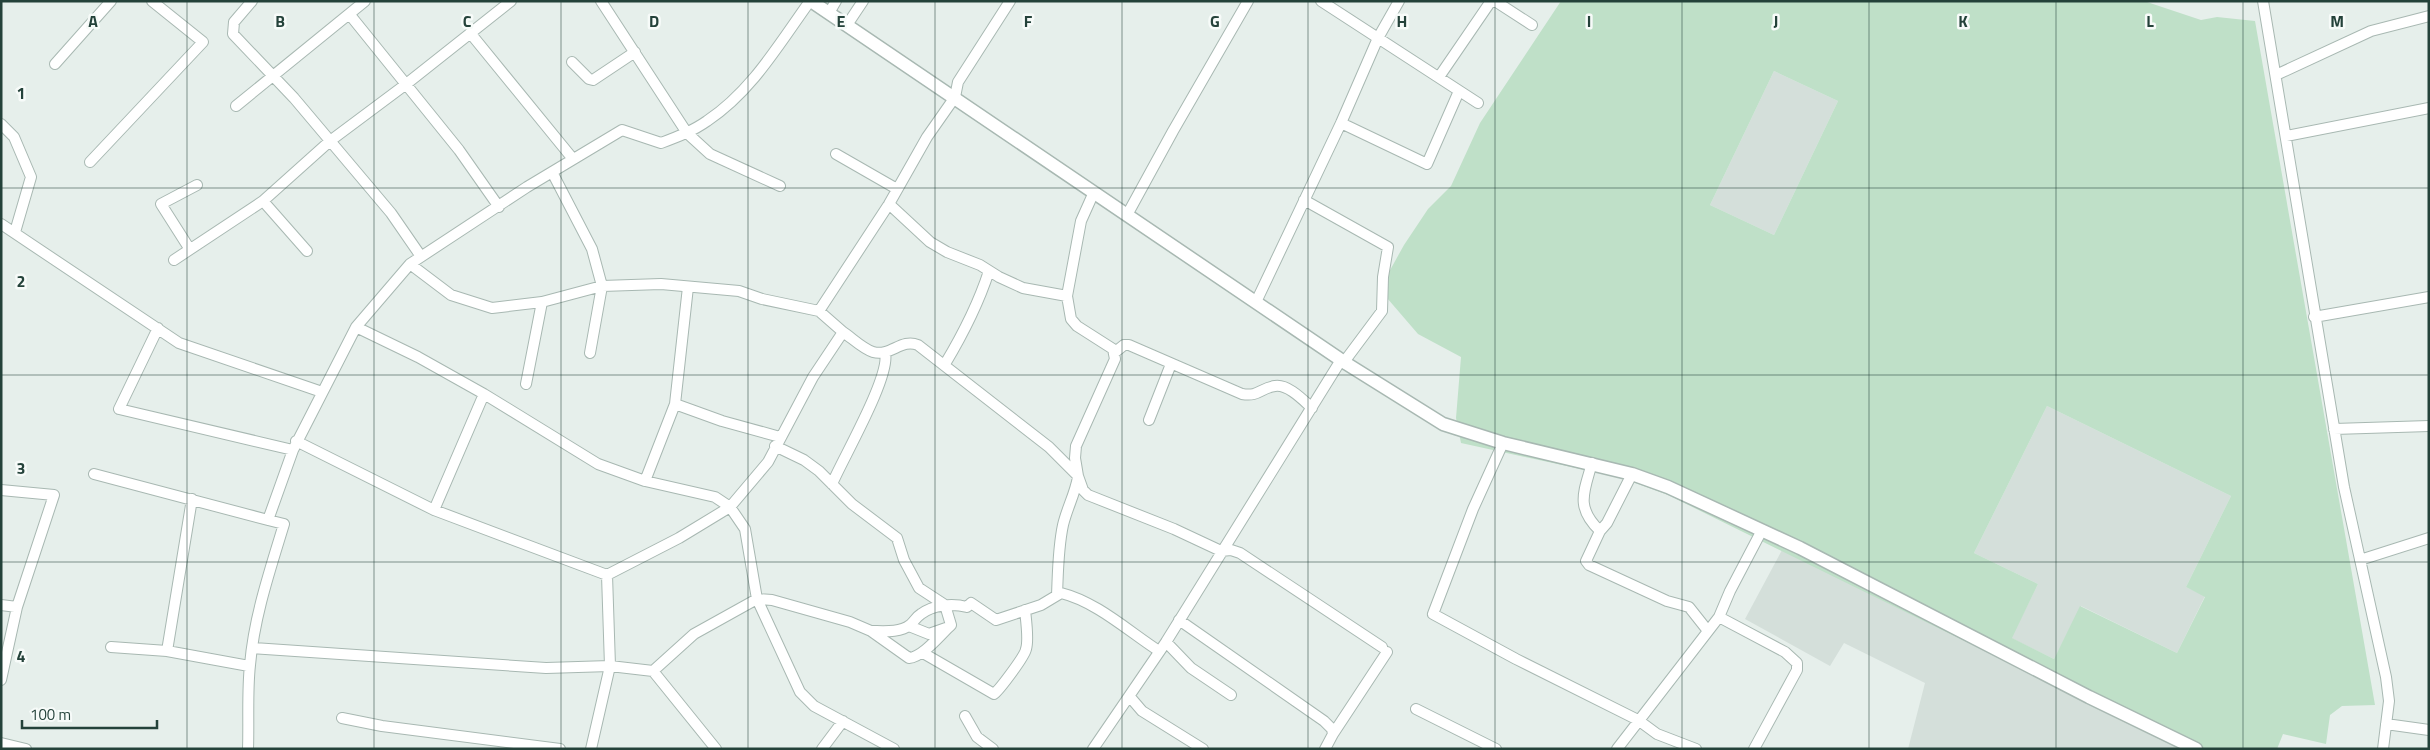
<svg xmlns="http://www.w3.org/2000/svg" width="2430" height="750" viewBox="0 0 2430 750" font-family="'Titillium Web',sans-serif">
<rect width="100%" height="100%" fill="#e6efeb"/>
<path fill="#d4dfda" d="M 1774,71 L 1838,101 L 1774,235 L 1710,205 Z
M 2047,406 L 2231,496 L 2186,587 L 2205,596 L 2177,653 L 2081,606 L 2054,659 L 2011,638 L 2038,584 L 1974,553 Z
M 1782,550 L 2184,749 L 1908,749 L 1925,683 L 1844,643 L 1830,666 L 1745,619 Z"/>
<path fill="#bfe0c8" fill-rule="evenodd" d="M 1561,1 L 2144,1 L 2201,20 L 2217,17 L 2255,21 L 2375,705 L 2342,706 L 2330,715 L 2326,744 L 2283,734 L 2277,749 L 2184,749 L 1668,495 L 1622,478 L 1461,443 L 1456,418 L 1461,357 L 1418,334 L 1387,298 L 1389,272 L 1404,245 L 1428,209 L 1451,186 L 1480,123 ZM 1774,71 L 1838,101 L 1774,235 L 1710,205 ZM 2047,406 L 2231,496 L 2186,587 L 2205,597 L 2177,653 L 2080,606 L 2054,659 L 2012,638 L 2038,584 L 1974,553 Z"/>
<g fill="none" stroke-linecap="round" stroke-linejoin="round">
<defs>
<path id="minor" d="M 252,1 L 234,22 L 233,34 L 294,98 L 391,213 L 420,255
M 601,1 L 687,133 L 710,154 L 780,186
M 810,1 C 779,44 752,91 707,121 C 693,131 677,137 661,143 L 622,130 L 527,187 L 410,264 L 451,295 L 492,308 L 542,302 L 602,286 L 661,284 L 739,291 L 762,299 L 819,311
M 1321,1 L 1478,103
M 1495,1 L 1532,25
M 2263,1 L 2344,487 L 2386,677 L 2389,701 L 2383,749
M 829,13 L 836,1
M 350,15 L 459,150 L 499,207
M 847,25 L 863,1
M 471,34 L 573,159
M 572,62 L 589,79 L 593,80 L 635,52
M 55,64 L 111,1
M 2276,75 L 2371,31 L 2429,16
M 1439,77 L 1491,1
M 236,106 L 365,1
M 1341,123 L 1427,164 L 1459,91
M 1,124 L 14,137 L 31,177 L 15,232
M 2286,136 L 2429,108
M 836,154 L 897,189
M 90,162 L 203,42 L 152,1
M 552,172 L 592,249 L 602,286 L 590,353
M 1094,192 L 1081,221 L 1067,296 L 1071,319 L 1077,326 L 1113,349 L 1115,359 L 1076,446 L 1075,458 L 1078,476 L 1083,490 L 1088,495 L 1174,529 L 1221,551 L 1231,550 L 1240,553 L 1382,647
M 1304,200 L 1388,247 L 1383,277 L 1382,311 L 1344,362
M 263,201 L 307,251
M 889,204 L 930,242 L 947,252 L 980,265 L 999,277 L 1023,288 L 1067,296
M 1127,215 L 1173,131 L 1248,1
M 1,224 L 179,343 L 322,392
M 189,248 L 161,204 L 197,185
M 174,260 L 263,201 L 330,141 L 405,85 L 511,1
M 1256,302 L 1341,123 L 1378,38 L 1399,1
M 2314,317 L 2429,297
M 356,327 L 418,357 L 484,394 L 598,464 L 645,481 L 715,497 L 730,507 L 745,529 L 757,599 L 800,692 L 814,706 L 894,749
M 158,328 L 119,409 L 293,450
M 843,332 C 852,338 863,349 873,352 C 891,357 901,338 918,345 L 1049,447 L 1078,476
M 1114,353 L 1124,345 L 1129,345 L 1242,394 C 1259,397 1260,388 1275,386 C 1288,384 1303,400 1312,408
M 945,364 C 963,334 978,305 989,271
M 526,384 L 542,302
M 675,404 L 722,421 L 780,437
M 1149,420 L 1171,364
M 2334,429 L 2429,426
M 296,441 L 434,510 L 607,575
M 1503,443 L 1473,509 L 1433,614 L 1516,659 L 1638,720 L 1657,734 L 1696,749
M 775,446 L 804,460 L 819,471 L 852,504 L 897,538 L 904,560 L 919,588 L 945,605 L 951,625
M 1592,463 C 1584,492 1575,507 1600,531
M 94,474 L 268,520
M 1632,474 L 1607,523 L 1600,531 L 1586,561 L 1589,565 L 1667,601 L 1689,607 L 1708,631
M 645,481 L 675,404 L 688,287
M 832,484 C 843,458 891,376 885,353
M 1,490 L 54,495 L 17,607 L 1,680
M 434,510 L 484,394
M 2360,560 L 2429,538
M 1057,595 C 1058,572 1058,548 1063,525 C 1067,508 1075,494 1078,477
M 1,605 L 17,607
M 1719,617 L 1785,652 L 1797,663 L 1797,670 L 1754,749
M 1179,620 L 1324,721 L 1332,729 L 1333,734 L 1325,749
M 909,626 L 929,634 L 946,628
M 871,631 C 882,631 900,633 910,625 C 914,622 916,617 921,614 C 933,605 952,603 967,607 L 971,603 L 996,620 L 1041,605 L 1061,593 C 1097,602 1128,631 1159,651
M 1166,642 L 1191,668 L 1231,695
M 111,647 L 167,651 L 249,666
M 252,648 L 546,668 L 610,666 L 653,671 L 716,749
M 167,651 L 192,499
M 923,653 L 994,694 C 1000,689 1025,656 1026,649 C 1029,640 1026,620 1025,610
M 653,671 L 694,634 L 757,599 L 772,600 L 850,622 L 871,631 L 909,658 C 923,657 940,635 951,625
M 1130,697 L 1142,711 L 1203,749
M 1416,709 L 1496,749
M 965,716 L 977,737 L 993,749
M 342,718 L 382,726 L 560,749
M 2386,724 L 2429,730
M 1333,734 L 1387,652
M 1,743 L 26,749
M 248,749 C 249,721 247,692 250,665 C 254,617 270,570 284,524 L 268,520 L 293,450 L 356,327 L 410,264
M 591,749 L 610,666 L 607,575 L 679,538 L 730,507 L 768,462 L 813,377 L 843,332 L 819,311 L 889,204 L 927,137 L 955,97 L 958,82 L 1010,1
M 822,749 L 843,721
M 1093,749 L 1166,642 L 1341,360
M 1617,749 L 1719,617 L 1730,591 L 1762,530"/>
<path id="tertiary" d="M 811,1 L 1347,364 L 1443,424 L 1503,443 L 1632,474 L 1668,487 L 1800,548 L 2089,697 L 2196,749"/>
</defs>
<use href="#minor" stroke="#a8b8b2" stroke-width="12"/>
<use href="#tertiary" stroke="#a8b8b2" stroke-width="15"/>
<use href="#minor" stroke="#fff" stroke-width="10"/>
<use href="#tertiary" stroke="#fff" stroke-width="12"/>
</g>
<path fill="none" stroke="#24423a" stroke-width="1" stroke-opacity="0.55" d="M 187,1 L 187,749M 374,1 L 374,749M 561,1 L 561,749M 748,1 L 748,749M 935,1 L 935,749M 1122,1 L 1122,749M 1308,1 L 1308,749M 1495,1 L 1495,749M 1682,1 L 1682,749M 1869,1 L 1869,749M 2056,1 L 2056,749M 2243,1 L 2243,749M 1,188 L 2429,188M 1,375 L 2429,375M 1,562 L 2429,562"/>
<g font-size="16" text-anchor="middle" font-weight="bold" fill="#24423a" stroke="#f7fbf9" stroke-width="5" stroke-linejoin="round" paint-order="stroke">
<text x="93" y="27">A</text>
<text x="280" y="27">B</text>
<text x="467" y="27">C</text>
<text x="654" y="27">D</text>
<text x="841" y="27">E</text>
<text x="1028" y="27">F</text>
<text x="1215" y="27">G</text>
<text x="1402" y="27">H</text>
<text x="1589" y="27">I</text>
<text x="1776" y="27">J</text>
<text x="1963" y="27">K</text>
<text x="2150" y="27">L</text>
<text x="2337" y="27">M</text>
<text x="21" y="99">1</text>
<text x="21" y="287">2</text>
<text x="21" y="474">3</text>
<text x="21" y="662">4</text>
</g>
<rect width="2430" height="750" fill="none" stroke="#24423a" stroke-width="5"/>
<path d="M22 720v8h135v-8" fill="none" stroke="#24423a" stroke-width="2.5"/>
<text x="30" y="720" font-size="15" fill="#24423a" stroke="#f7fbf9" stroke-width="4" paint-order="stroke">100 m</text>
</svg>
